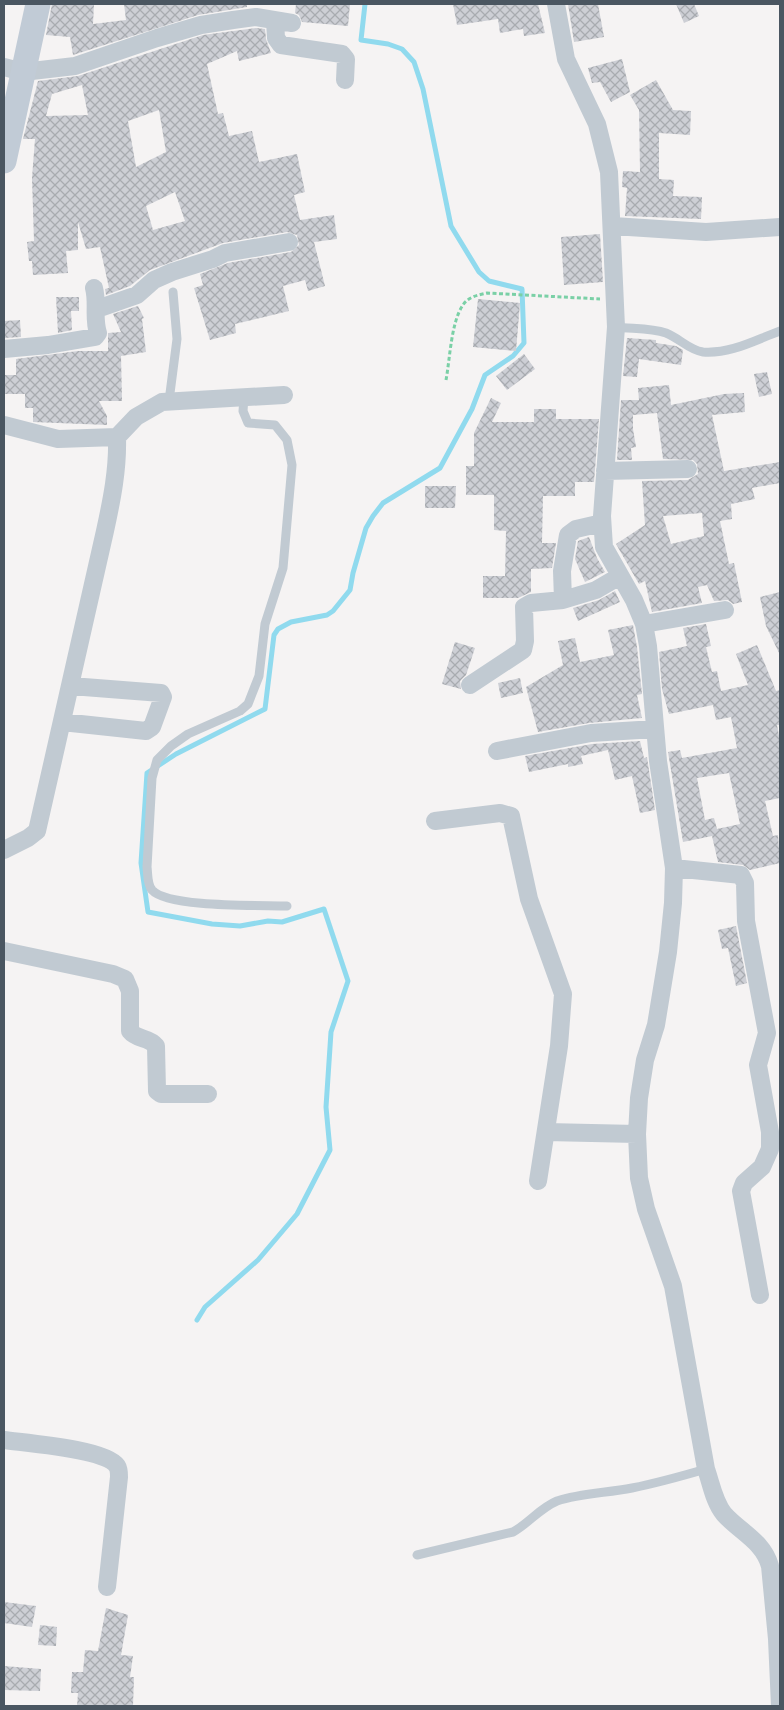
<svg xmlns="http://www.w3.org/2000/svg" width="784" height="1710" viewBox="0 0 784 1710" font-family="Karla,sans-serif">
<defs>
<pattern id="building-cross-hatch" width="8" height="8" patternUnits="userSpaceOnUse" patternTransform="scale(1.25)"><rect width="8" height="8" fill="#cdcfd5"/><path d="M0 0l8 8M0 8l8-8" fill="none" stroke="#a8abb0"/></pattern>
</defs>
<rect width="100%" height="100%" fill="#f5f3f3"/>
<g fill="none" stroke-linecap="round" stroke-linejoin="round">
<path stroke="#90daee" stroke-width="5" d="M 197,1320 L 205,1307 L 258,1260 L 297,1214 L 330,1150 L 326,1107 L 331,1032 L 348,981 L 324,909 L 282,922 L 268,921 L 240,926 L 212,924 L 148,912 L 141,863 L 147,773 L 176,754 L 265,709 L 274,635 L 278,629 L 291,622 L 327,615 L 333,611 L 350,590 L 353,573 L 366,528 L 373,516 L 383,503 L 440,468 L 472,409 L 485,375 L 513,356 L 524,343 L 522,289 L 489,281 L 479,272 L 451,226 L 423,89 L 414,62 L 402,49 L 388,44 L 361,40 L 365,4"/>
</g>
<path fill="url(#building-cross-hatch)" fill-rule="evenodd" d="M 52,4 L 94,4 L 93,24 L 126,20 L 124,4 L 247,4 L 247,7 L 198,15 L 73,55 L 70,37 L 46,35 Z
M 296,4 L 350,4 L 348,26 L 302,22 L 299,15 L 295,13 Z
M 453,4 L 538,4 L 545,33 L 524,36 L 523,29 L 500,33 L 498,19 L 457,25 Z
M 568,4 L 598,4 L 604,37 L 574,42 Z
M 676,4 L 694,4 L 699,16 L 684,23 Z
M 256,28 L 265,29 L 266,39 L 271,53 L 239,61 L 237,51 L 207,64 L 218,114 L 223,113 L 229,136 L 252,131 L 259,162 L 297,154 L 305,192 L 294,195 L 300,220 L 334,215 L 337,239 L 314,242 L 325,286 L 308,291 L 305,280 L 283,286 L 289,311 L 235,324 L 236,333 L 210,340 L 194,288 L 203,285 L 200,274 L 228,263 L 291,252 L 299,245 L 297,235 L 287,232 L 223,243 L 150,270 L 130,286 L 106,295 L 105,289 L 109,288 L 100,247 L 86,249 L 78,222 L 78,250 L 66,251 L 68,273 L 33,275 L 32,261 L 29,261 L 27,242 L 34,241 L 32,178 L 35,139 L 23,139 L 38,81 L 78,76 L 203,35 ZM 82,85 L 88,115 L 46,116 L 52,94 ZM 159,110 L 166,152 L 136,167 L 128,121 ZM 175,192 L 185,221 L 153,230 L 146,206 Z
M 622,59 L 630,92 L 611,102 L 600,82 L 592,83 L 588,68 Z
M 656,80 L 673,110 L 691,111 L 690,135 L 659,133 L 659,179 L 674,180 L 673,196 L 702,197 L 701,219 L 625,216 L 627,188 L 622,187 L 623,171 L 640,172 L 639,110 L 630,95 Z
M 600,234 L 603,282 L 564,285 L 561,237 Z
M 56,297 L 79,297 L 79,311 L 71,311 L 72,330 L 58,333 Z
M 478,299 L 520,303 L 516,351 L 473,347 Z
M 138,306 L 144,318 L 142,319 L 146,352 L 121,356 L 122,401 L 99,401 L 107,416 L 107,425 L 33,422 L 33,408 L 25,408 L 25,394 L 5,394 L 5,375 L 16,375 L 16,359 L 78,351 L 108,351 L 108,333 L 121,332 L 113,314 Z
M 20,320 L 21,337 L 4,338 L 4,321 Z
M 627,338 L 656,340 L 656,343 L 676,346 L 683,350 L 681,365 L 639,359 L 637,377 L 623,376 Z
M 524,354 L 535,369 L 507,390 L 496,376 Z
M 767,372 L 772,394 L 759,397 L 754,374 Z
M 669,385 L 671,405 L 724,394 L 744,393 L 745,412 L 712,415 L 724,471 L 780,462 L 780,483 L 752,488 L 755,499 L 731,504 L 732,519 L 720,521 L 729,564 L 734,563 L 742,602 L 733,604 L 728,600 L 714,601 L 707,585 L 698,587 L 702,603 L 652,612 L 645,581 L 639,584 L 616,544 L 645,525 L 642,481 L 688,480 L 698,474 L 697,464 L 693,460 L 663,459 L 657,413 L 633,415 L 633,429 L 636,447 L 631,448 L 632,460 L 617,460 L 621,400 L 639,400 L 638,388 ZM 702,513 L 704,536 L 671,544 L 663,516 Z
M 491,398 L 501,403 L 492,422 L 534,422 L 534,409 L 556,409 L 556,419 L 599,419 L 594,482 L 575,482 L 575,496 L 543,496 L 542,543 L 556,543 L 552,568 L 531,569 L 531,592 L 518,598 L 483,598 L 483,576 L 505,576 L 506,531 L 494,530 L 494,495 L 466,495 L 466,466 L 474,466 L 474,433 Z
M 425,486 L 456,486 L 455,508 L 425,508 Z
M 589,537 L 597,558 L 605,572 L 585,582 L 575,559 L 578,541 Z
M 615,591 L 620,602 L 578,621 L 573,608 L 599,600 Z
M 780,592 L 780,655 L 766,626 L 760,597 Z
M 706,624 L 711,646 L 706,647 L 712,672 L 717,671 L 721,691 L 748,685 L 736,654 L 757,645 L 776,691 L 780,690 L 780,725 L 777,725 L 780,741 L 780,798 L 765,801 L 773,836 L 778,835 L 780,863 L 750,870 L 743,865 L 718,862 L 712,836 L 683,842 L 668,752 L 680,750 L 682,758 L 737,748 L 731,717 L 716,720 L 713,705 L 669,714 L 662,689 L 659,652 L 687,646 L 683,628 ZM 729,773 L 740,824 L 717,829 L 714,818 L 705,820 L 697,778 Z
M 633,625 L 637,647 L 642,694 L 637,695 L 642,718 L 589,723 L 538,732 L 526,687 L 563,665 L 558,641 L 575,638 L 580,662 L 614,655 L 608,630 Z
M 455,642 L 475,648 L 466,675 L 460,681 L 461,689 L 442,684 Z
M 520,678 L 523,693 L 501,698 L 498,683 Z
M 640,741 L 644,758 L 647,757 L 655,810 L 640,813 L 632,776 L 615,780 L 608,750 L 581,756 L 583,764 L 568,767 L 568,764 L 529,772 L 525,756 L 592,744 Z
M 736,926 L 747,983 L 736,986 L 728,948 L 722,949 L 718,930 Z
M 4,1602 L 36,1606 L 32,1627 L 4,1623 Z
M 106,1608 L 128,1615 L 121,1655 L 133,1656 L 130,1677 L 134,1677 L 133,1706 L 77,1706 L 78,1693 L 71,1693 L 72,1672 L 83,1672 L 85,1650 L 98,1651 Z
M 40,1625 L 57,1627 L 56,1646 L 38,1645 Z
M 4,1666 L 41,1669 L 40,1691 L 4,1690 Z"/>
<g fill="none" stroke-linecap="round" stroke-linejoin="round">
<path stroke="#7ad0a6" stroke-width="3" stroke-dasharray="4 2.5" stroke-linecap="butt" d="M 446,380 C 450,359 451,322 463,305 C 468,297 478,295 487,293 L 600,299"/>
<path stroke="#c1cad2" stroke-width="9" d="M 616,327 C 632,329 651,328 666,333 C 679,338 689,350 703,352 C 731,354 755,340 780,331
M 244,398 L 243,411 L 248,423 L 275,425 L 287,440 L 292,465 L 283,568 L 265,624 L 259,676 L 248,704 L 240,711 L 188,734 L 171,746 L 157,760 L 152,778 L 147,867 C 148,874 147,884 152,890 C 168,908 261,905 287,906
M 169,401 L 177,339 L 173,292
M 417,1555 L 513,1532 C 529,1523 540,1508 557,1501 C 581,1493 607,1493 632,1488 C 657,1483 682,1476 706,1469"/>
<path stroke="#c1cad2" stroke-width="18" d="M 556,4 L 566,59 L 597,124 L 609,172 L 616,327 L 602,516 L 604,547 L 634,600 L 644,624 L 648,646 L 658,761 L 674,868 L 673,903 L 668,952 L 656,1025 L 645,1060 L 639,1098 L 637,1134 L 639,1178 L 646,1209 L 673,1286 L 706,1469 C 711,1483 714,1502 724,1514 C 740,1532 763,1541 770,1566 L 777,1639 L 780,1706
M 275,21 L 276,38 L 281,45 L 342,54 L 346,59 L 345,80
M 4,67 L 23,72 L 75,66 L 157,38 L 201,25 L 233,20 L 256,17 L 292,23
M 613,226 L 706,232 L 780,227
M 97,309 L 137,295 L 154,280 L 172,272 L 213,259 L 225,253 L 289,242
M 4,349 L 48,345 L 95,337 L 98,333 C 93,318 98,303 94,288
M 4,425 L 58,439 L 117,437 L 136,417 L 162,402 L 284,395
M 605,471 L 688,469
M 563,600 L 596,590 L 620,576
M 644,624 L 725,610
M 470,685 L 523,650 L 525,641 L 524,607 L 531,603 L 563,600 L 562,571 L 568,535 L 576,529 L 602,523
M 62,722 L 146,731 L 152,727 L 163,697 L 161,693 L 71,686
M 497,751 L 591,733 L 655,729
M 435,821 L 500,813 L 511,816 L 529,899 L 563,994 L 559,1046 L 538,1181
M 4,850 L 28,838 L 37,831 L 105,531 C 112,499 118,469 117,437
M 674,868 L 741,875 L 745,883 L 746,921 L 767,1033 L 758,1065 L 770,1132 L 770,1149 L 762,1167 L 744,1183 L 741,1191 L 760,1295
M 4,951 L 113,974 L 125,979 L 130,991 L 130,1031 C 137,1040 149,1037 156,1046 L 157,1091 L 161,1094 L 208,1094
M 546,1132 L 637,1134
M 4,1440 C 25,1443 106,1449 117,1466 C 119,1469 119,1474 119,1477 L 107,1587"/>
<path stroke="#c1cbd6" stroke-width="25" d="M 4,161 L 38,4"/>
</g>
<rect width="784" height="1710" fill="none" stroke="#4a5661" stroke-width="10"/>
</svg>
